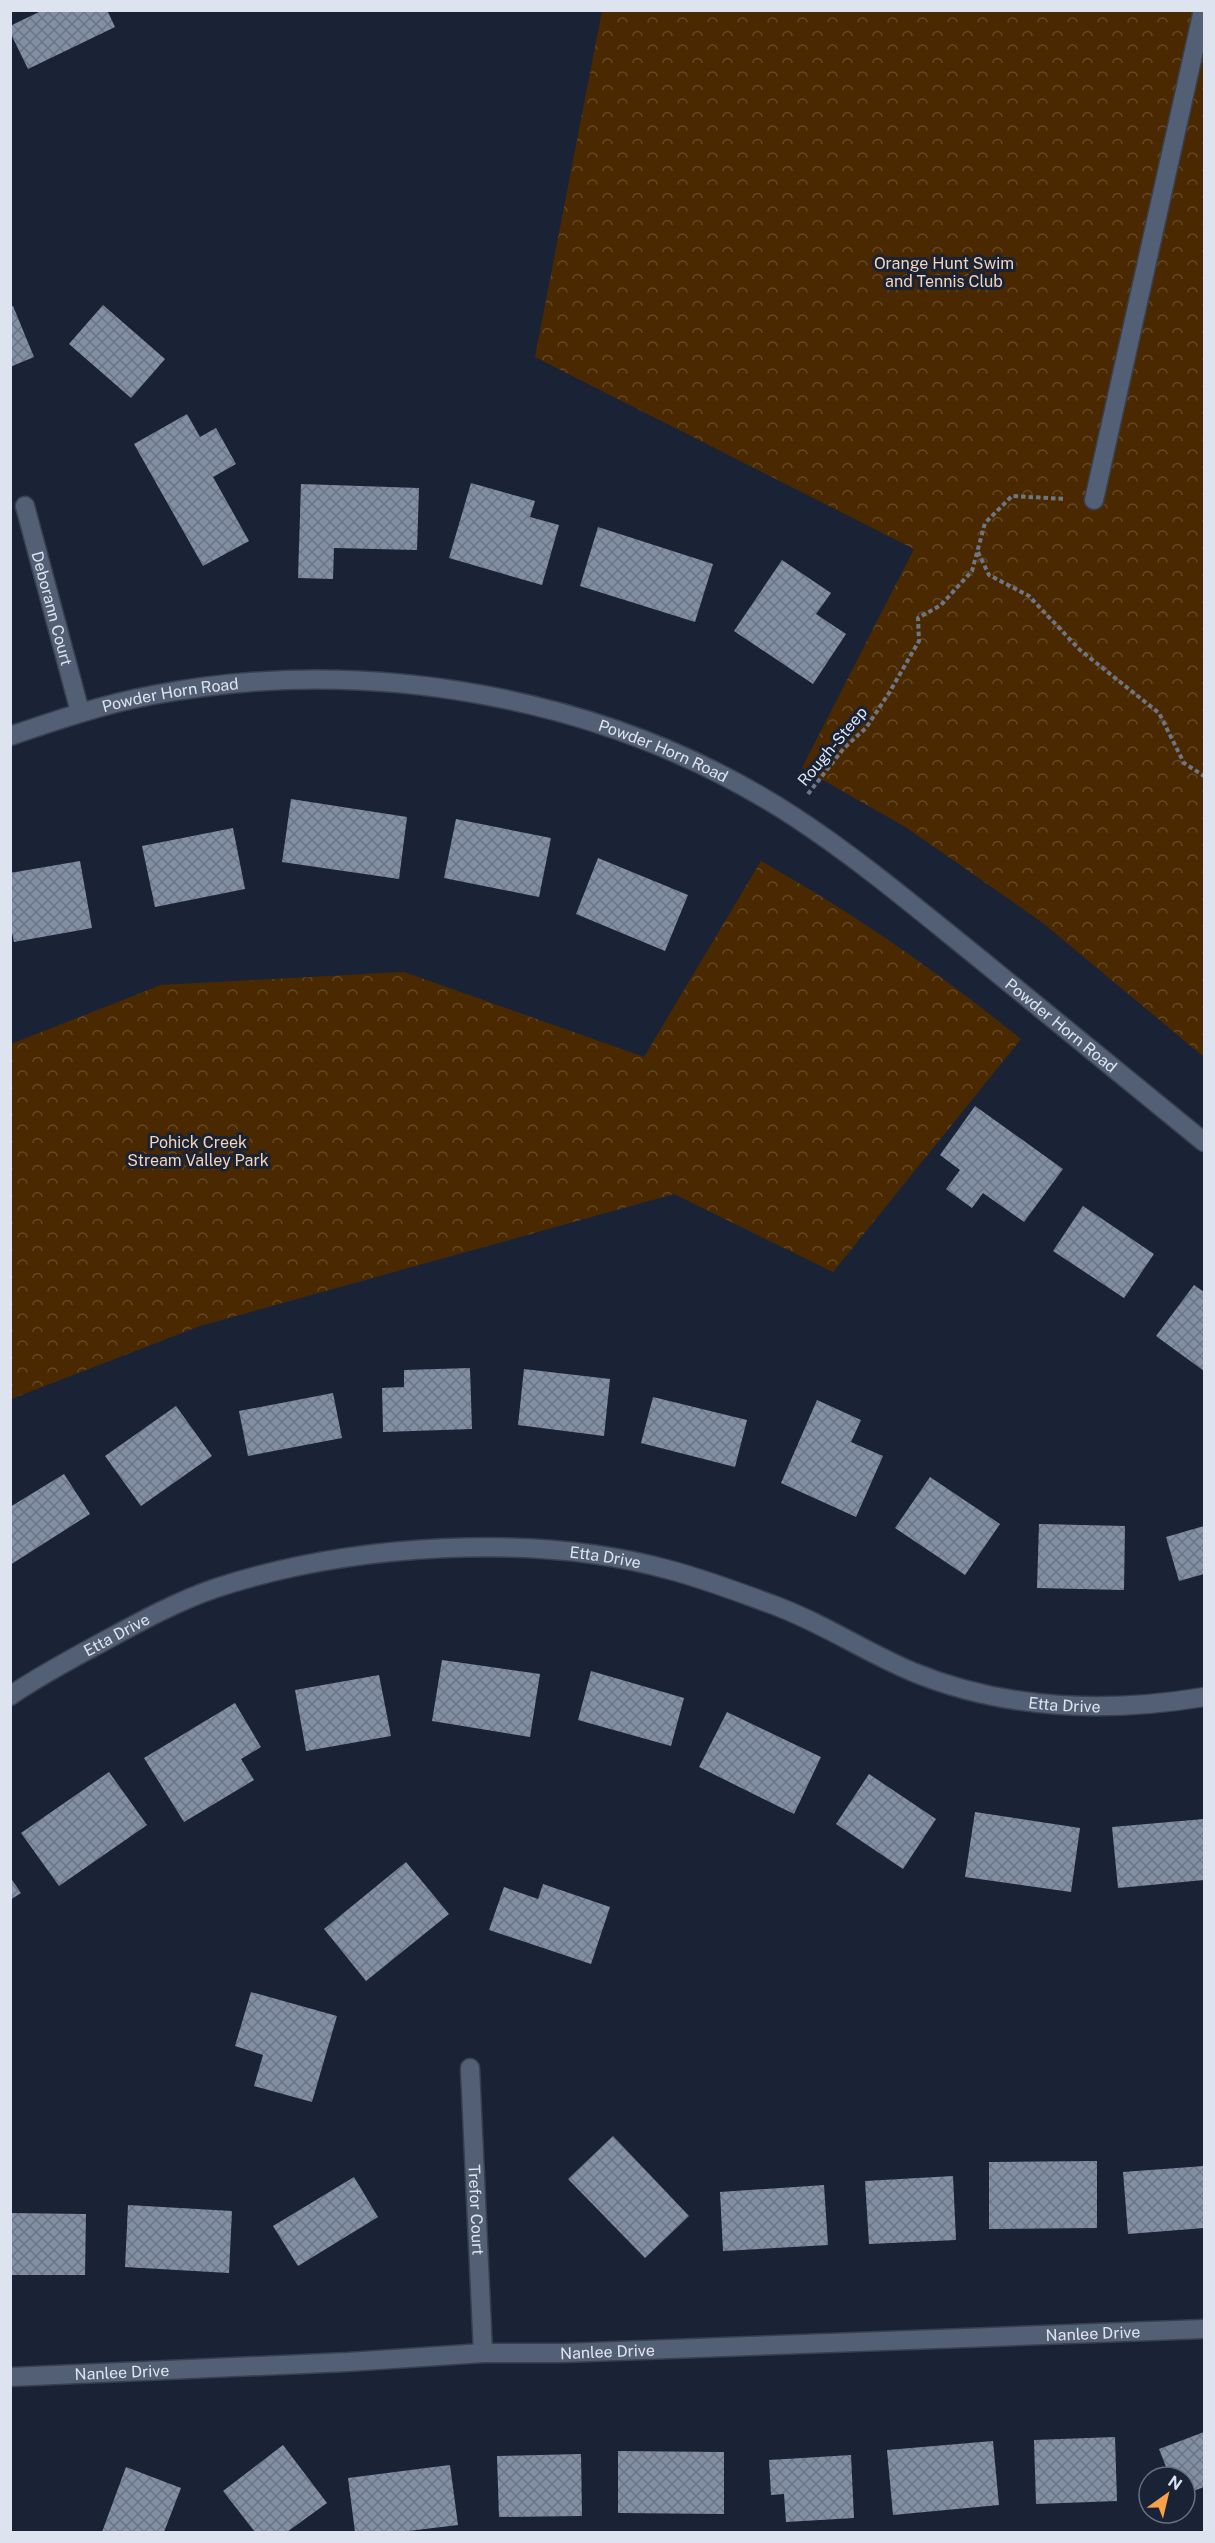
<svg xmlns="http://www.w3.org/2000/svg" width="1215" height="2543" viewBox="0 0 1215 2543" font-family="'Public Sans',sans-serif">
<defs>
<pattern id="park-crowns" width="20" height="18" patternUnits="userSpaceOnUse" patternTransform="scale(1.5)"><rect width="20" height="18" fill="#4b2900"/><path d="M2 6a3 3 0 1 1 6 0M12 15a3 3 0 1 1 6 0" fill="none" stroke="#644826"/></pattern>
<pattern id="building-cross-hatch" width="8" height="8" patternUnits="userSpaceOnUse" patternTransform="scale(1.5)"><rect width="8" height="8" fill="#818ea4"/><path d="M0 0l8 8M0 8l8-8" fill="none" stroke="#6b7484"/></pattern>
</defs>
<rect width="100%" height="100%" fill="#192335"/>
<path fill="url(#park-crowns)" d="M 602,11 L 1204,11 L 1204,1057 L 1043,923 L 907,828 L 802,768 L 914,549 L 535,357 Z
M 761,861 C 853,913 938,972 1021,1039 L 833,1272 L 674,1194 L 200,1326 L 11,1399 L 11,1044 L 161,985 L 404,972 L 644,1057 Z"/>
<path fill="url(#building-cross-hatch)" d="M 43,10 L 107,10 L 115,27 L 28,69 L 10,32 L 10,26 Z
M 103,305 L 165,359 L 131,398 L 69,344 Z
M 13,306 L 34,357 L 10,367 L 10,307 Z
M 187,414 L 200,437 L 216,428 L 236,464 L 213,477 L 249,541 L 203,566 L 134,444 Z
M 471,483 L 535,501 L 530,517 L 559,525 L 542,585 L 449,558 Z
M 301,484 L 419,488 L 417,550 L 334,548 L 333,579 L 298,578 Z
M 598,527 L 713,564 L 695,622 L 580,586 Z
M 782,560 L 831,593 L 816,614 L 846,634 L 813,684 L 734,631 Z
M 291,799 L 407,817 L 399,879 L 282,862 Z
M 456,819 L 551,838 L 539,897 L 444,878 Z
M 233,828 L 245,889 L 155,907 L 142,846 Z
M 598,858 L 688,895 L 665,951 L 576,914 Z
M 80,861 L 92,928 L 14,942 L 10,923 L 10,873 Z
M 975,1106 L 1063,1169 L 1024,1222 L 983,1193 L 972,1208 L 946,1189 L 960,1170 L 940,1155 Z
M 1083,1206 L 1154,1254 L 1124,1298 L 1053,1251 Z
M 1194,1285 L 1204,1292 L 1204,1371 L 1156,1336 Z
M 470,1368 L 472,1429 L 383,1432 L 382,1388 L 404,1387 L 404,1370 Z
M 524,1369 L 610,1379 L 604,1436 L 518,1425 Z
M 333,1393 L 342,1438 L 248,1456 L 239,1411 Z
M 653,1397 L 747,1420 L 735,1467 L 641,1443 Z
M 817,1400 L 861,1420 L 851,1442 L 883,1456 L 856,1517 L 781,1483 Z
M 176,1406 L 212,1456 L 141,1506 L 105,1456 Z
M 64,1474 L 90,1514 L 10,1565 L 10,1507 Z
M 930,1477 L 1000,1524 L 965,1575 L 895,1528 Z
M 1039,1524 L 1125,1526 L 1124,1590 L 1037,1588 Z
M 1204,1526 L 1204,1574 L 1179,1581 L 1166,1537 Z
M 442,1660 L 540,1674 L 530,1737 L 432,1721 Z
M 591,1671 L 684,1698 L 671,1746 L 578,1720 Z
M 379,1675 L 391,1736 L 306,1751 L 295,1690 Z
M 235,1703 L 261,1747 L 241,1759 L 254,1780 L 184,1822 L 144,1758 Z
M 727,1712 L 821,1757 L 794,1814 L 699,1767 Z
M 109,1772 L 147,1825 L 59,1886 L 21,1833 Z
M 869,1774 L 936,1819 L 903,1869 L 836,1824 Z
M 975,1812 L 1080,1828 L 1071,1892 L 965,1877 Z
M 1204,1819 L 1204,1880 L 1118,1888 L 1112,1827 Z
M 406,1862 L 449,1914 L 366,1981 L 324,1929 Z
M 10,1877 L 21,1893 L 10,1900 Z
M 543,1884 L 610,1907 L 591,1964 L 489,1930 L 504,1887 L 538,1899 Z
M 251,1992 L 337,2016 L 312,2102 L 254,2086 L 263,2055 L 235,2046 Z
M 613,2136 L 689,2216 L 645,2258 L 568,2179 Z
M 1097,2161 L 1097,2228 L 989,2229 L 989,2162 Z
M 1204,2166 L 1204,2228 L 1128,2234 L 1123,2172 Z
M 953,2176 L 956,2240 L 869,2244 L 865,2181 Z
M 354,2177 L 378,2217 L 298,2266 L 273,2226 Z
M 824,2185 L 828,2245 L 723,2251 L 720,2192 Z
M 128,2205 L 232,2211 L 229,2273 L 125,2267 Z
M 10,2213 L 86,2214 L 85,2275 L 10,2275 Z
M 1204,2432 L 1204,2487 L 1185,2494 L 1185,2477 L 1170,2477 L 1159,2449 Z
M 1115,2437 L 1117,2501 L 1036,2504 L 1034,2440 Z
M 993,2441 L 999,2505 L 893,2515 L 887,2450 Z
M 283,2445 L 327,2503 L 287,2532 L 255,2532 L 223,2491 Z
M 618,2451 L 724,2452 L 724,2514 L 618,2513 Z
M 581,2454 L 582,2516 L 499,2517 L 497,2456 Z
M 851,2455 L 854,2518 L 786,2522 L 784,2494 L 771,2495 L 769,2460 Z
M 450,2465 L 458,2525 L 400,2532 L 355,2532 L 348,2478 Z
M 126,2467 L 181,2488 L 164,2532 L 102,2532 Z"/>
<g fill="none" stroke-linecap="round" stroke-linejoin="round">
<defs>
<g id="minor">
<path d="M 1094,500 L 1203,10"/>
<path id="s1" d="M 25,506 L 80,712"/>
<path id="s2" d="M 10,736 C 57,720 104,704 153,695 C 368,654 608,696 793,816 C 859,859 919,910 980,959 C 1055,1020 1130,1081 1204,1142"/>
<path id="s3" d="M 10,1696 C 42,1674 75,1657 108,1639 C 143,1620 178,1601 216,1588 C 350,1544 534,1532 670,1570 C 704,1579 738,1592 771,1604 C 821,1622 865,1652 913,1672 C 1005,1710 1108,1713 1204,1697"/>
<path id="s4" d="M 470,2068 L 483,2353"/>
<path id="s5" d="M 10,2377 L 348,2362 L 483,2353 L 564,2353 L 1204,2329"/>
</g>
</defs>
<use href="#minor" stroke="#38404f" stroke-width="21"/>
<path stroke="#6d7685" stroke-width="4" stroke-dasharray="4.5 3" stroke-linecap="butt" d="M 978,552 L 989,575 L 1029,596 L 1080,650 L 1159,713 L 1184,763 L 1204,776
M 808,794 L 844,748 L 866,728 L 889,693 L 919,641 L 918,618 L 941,605 L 972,571 L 985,523 L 1012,496 L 1066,499"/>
<use href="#minor" stroke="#535f74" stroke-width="18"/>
</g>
<g text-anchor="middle" stroke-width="6" stroke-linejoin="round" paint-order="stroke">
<g font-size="16" fill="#f4d4b8" stroke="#192335">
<text x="944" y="269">Orange Hunt Swim<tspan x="944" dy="18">and Tennis Club</tspan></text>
<text x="198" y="1148">Pohick Creek<tspan x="198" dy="18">Stream Valley Park</tspan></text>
</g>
<g font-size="16" fill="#dde4f0" stroke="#192335">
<text dy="6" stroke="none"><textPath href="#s1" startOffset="106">Deborann Court</textPath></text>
<text dy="6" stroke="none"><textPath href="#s2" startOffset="166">Powder Horn Road</textPath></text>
<text transform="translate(832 746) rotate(-50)" y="6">Rough-Steep</text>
<text dy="6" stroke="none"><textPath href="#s2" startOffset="670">Powder Horn Road</textPath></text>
<text dy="6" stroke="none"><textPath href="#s2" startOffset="1156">Powder Horn Road</textPath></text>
<text dy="6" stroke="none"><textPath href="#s3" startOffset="627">Etta Drive</textPath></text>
<text dy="6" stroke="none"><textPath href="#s3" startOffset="123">Etta Drive</textPath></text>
<text dy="6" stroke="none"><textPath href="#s3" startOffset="1113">Etta Drive</textPath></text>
<text dy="6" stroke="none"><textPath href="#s4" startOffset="142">Trefor Court</textPath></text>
<text dy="6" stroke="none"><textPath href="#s5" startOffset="1084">Nanlee Drive</textPath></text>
<text dy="6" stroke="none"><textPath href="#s5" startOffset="598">Nanlee Drive</textPath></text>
<text dy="6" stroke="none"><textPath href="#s5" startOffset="112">Nanlee Drive</textPath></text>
</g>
</g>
<rect width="1215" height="2543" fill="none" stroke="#dde4f0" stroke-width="24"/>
<g transform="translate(1167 2495) rotate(34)"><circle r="28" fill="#192335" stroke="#677080" stroke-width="1.5"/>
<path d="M0-4.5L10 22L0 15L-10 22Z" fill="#f7a149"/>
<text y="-9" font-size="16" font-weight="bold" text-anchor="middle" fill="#dde4f0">N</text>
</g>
</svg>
